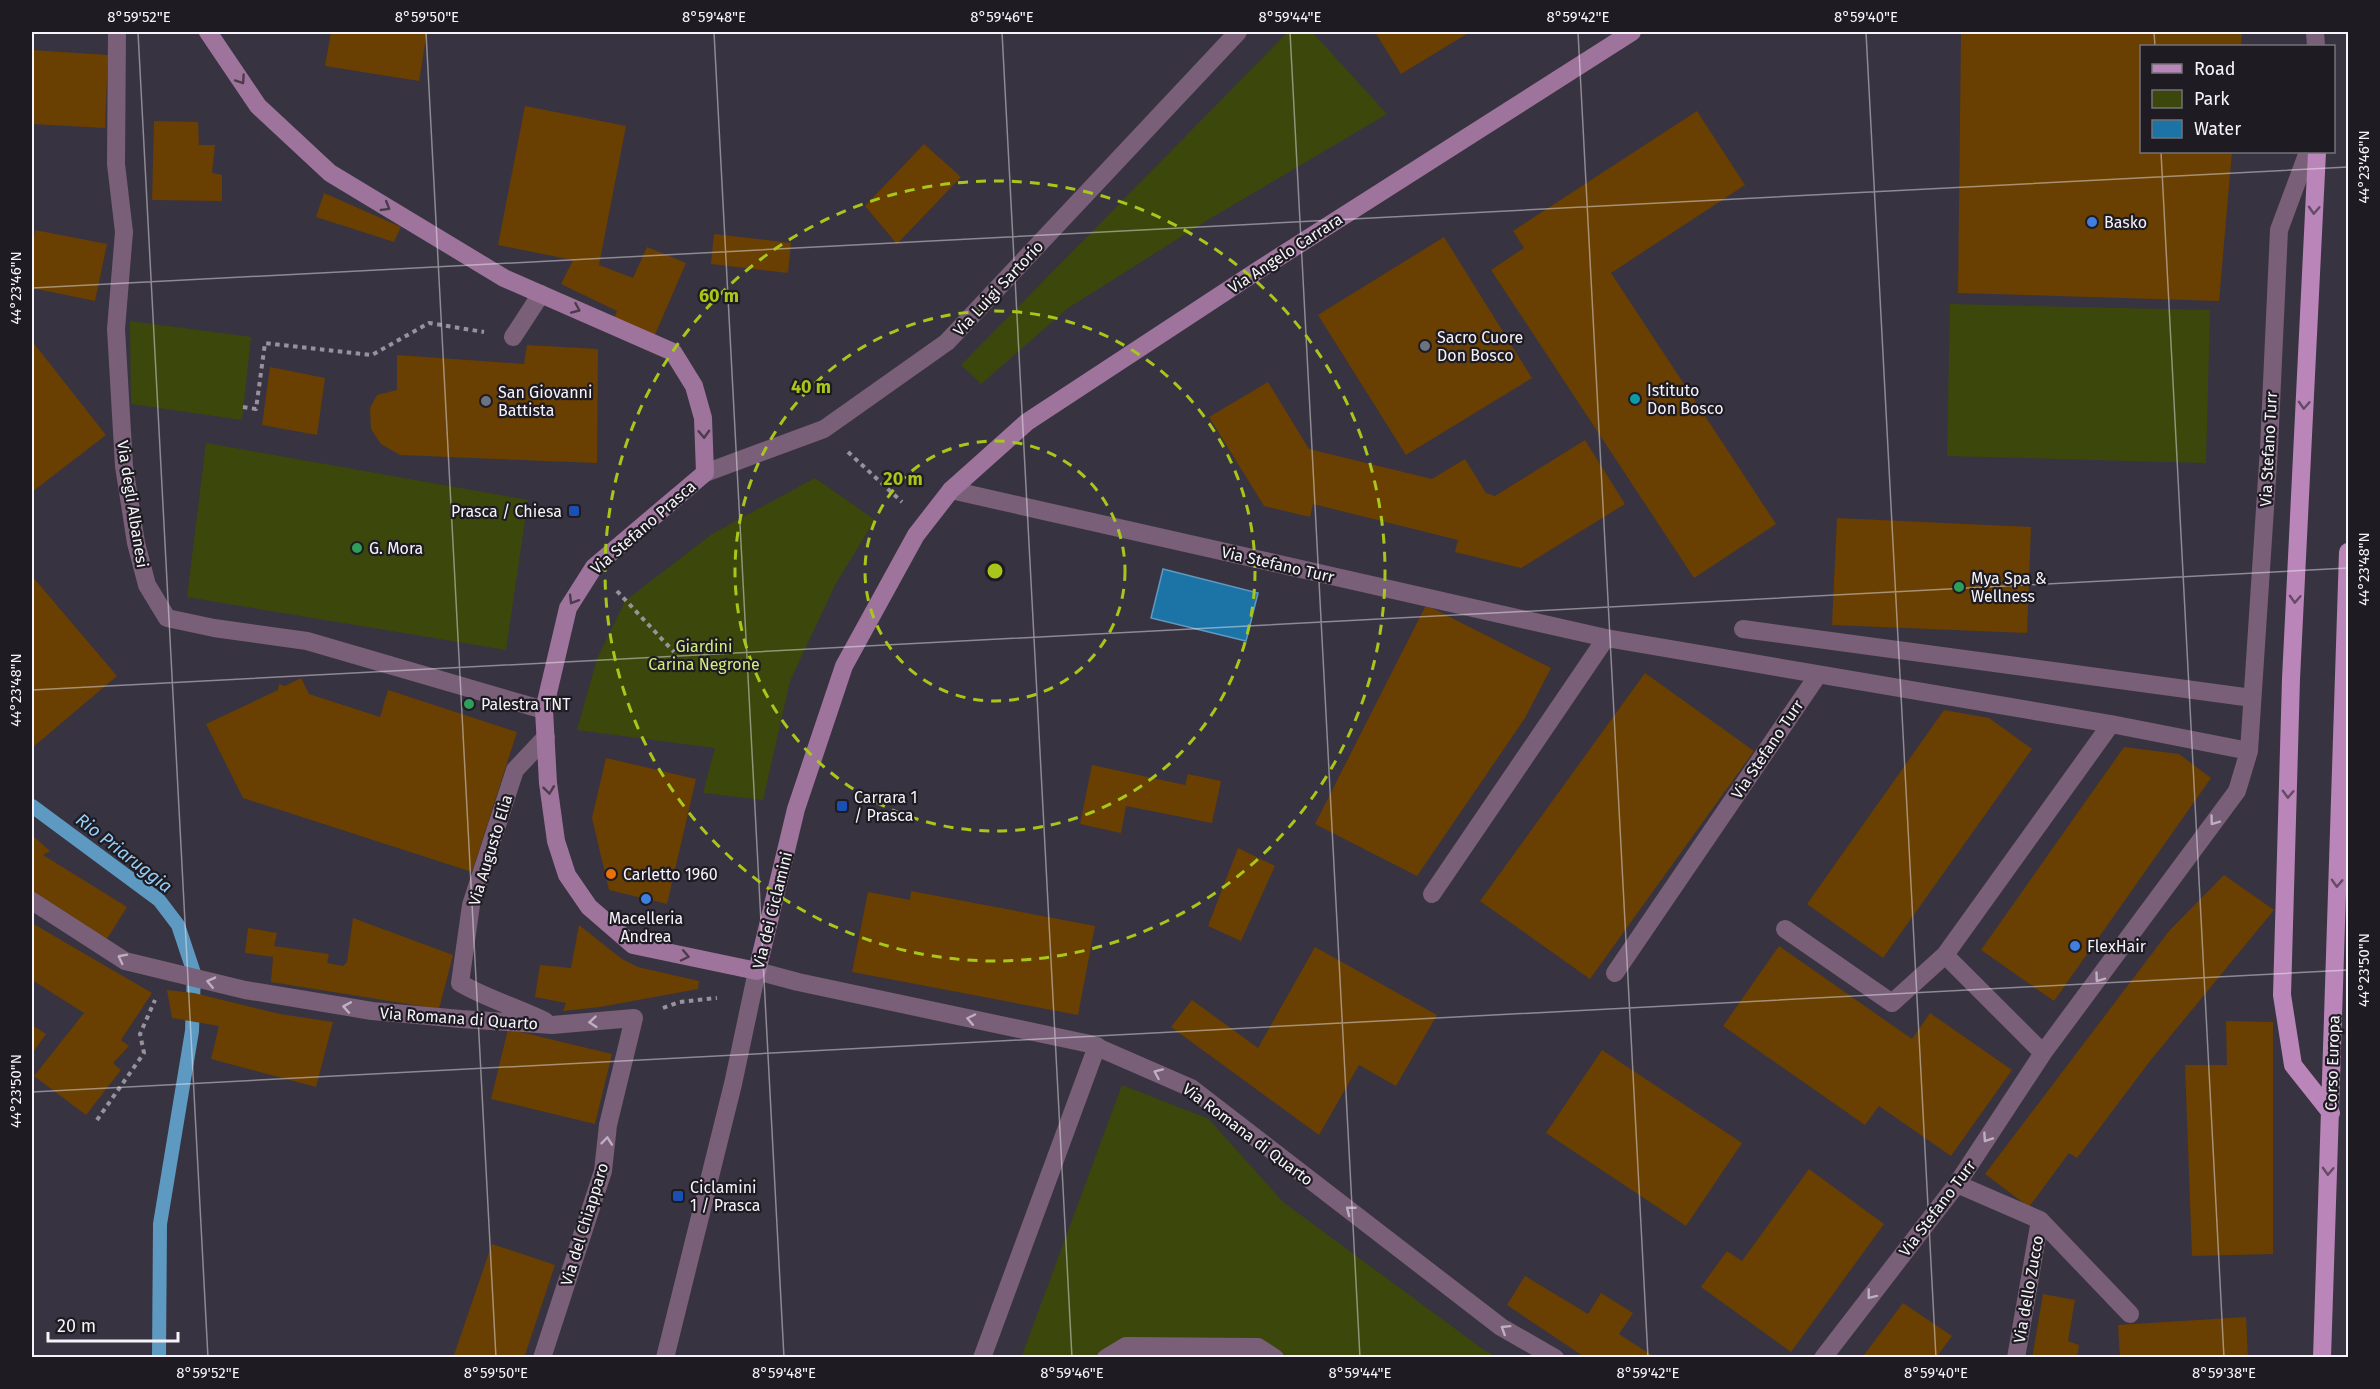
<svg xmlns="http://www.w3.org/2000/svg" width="2380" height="1389" viewBox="0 0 2380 1389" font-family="'Fira Sans',sans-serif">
<rect width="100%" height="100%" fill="#383340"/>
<path fill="#3c470c" d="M 1288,32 L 1312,32 L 1387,114 L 1211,218 L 1068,308 L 981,384 L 961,365 Z
M 1950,304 L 2210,310 L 2206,463 L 1947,456 Z
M 130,321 L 251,337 L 242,420 L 131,404 Z
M 206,443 L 528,500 L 506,650 L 187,597 Z
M 815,478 L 875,520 L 836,583 L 790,681 L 763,800 L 703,793 L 715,748 L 577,730 L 597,659 L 625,601 L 712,534 Z
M 1122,1085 L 1209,1119 L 1283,1202 L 1484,1350 L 1497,1357 L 1021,1358 Z"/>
<path fill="#1c73a6" stroke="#5d99c0" stroke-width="1.5" d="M 1163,569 L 1258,593 L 1246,641 L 1151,618 Z"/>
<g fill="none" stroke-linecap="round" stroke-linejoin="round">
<path stroke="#5d99c0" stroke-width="14" d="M 32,806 L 159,900 L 178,925 L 194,973 L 192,1031 L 160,1224 L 159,1358"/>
</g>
<path fill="#693f02" d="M 331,32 L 427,32 L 419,81 L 325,66 Z
M 1375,32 L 1470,32 L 1401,74 Z
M 1961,32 L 2242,32 L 2241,46 L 2142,46 L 2142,152 L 2232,152 L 2219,301 L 1958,293 Z
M 32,50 L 108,55 L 105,128 L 32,124 Z
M 525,106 L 626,126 L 599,265 L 633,278 L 647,247 L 686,263 L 654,337 L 614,318 L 617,311 L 561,284 L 573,260 L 498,245 Z
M 1697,111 L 1745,185 L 1611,273 L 1776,524 L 1694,578 L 1491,270 L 1524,248 L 1513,231 Z
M 154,121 L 198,122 L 199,145 L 215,145 L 212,173 L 222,175 L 222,201 L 152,200 Z
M 924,144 L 961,177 L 897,244 L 865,206 Z
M 324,193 L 401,227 L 394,242 L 316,217 Z
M 35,230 L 107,244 L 95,301 L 32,288 L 32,251 Z
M 714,234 L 791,243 L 788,273 L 711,264 Z
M 1444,237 L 1532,378 L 1406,455 L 1318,315 Z
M 32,341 L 106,435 L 32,492 Z
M 527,345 L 598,349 L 597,463 L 400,455 L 381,444 L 371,429 L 370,408 L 377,395 L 397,390 L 397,355 L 524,364 Z
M 270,367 L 325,378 L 317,435 L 262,425 Z
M 1268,382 L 1309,449 L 1432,479 L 1465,459 L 1486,493 L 1495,496 L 1585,440 L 1625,504 L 1521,568 L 1455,552 L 1458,540 L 1313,504 L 1310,517 L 1264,506 L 1209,417 Z
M 1837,518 L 2031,527 L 2027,633 L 1832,625 Z
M 32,576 L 117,676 L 32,748 Z
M 1426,605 L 1551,668 L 1525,718 L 1417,876 L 1315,824 Z
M 1645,673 L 1754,751 L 1590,979 L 1480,901 Z
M 301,678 L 309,694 L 380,717 L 388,690 L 517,732 L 472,872 L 243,798 L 206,724 L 278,690 L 279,684 L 285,686 Z
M 1944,710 L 1989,718 L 2032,749 L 1883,958 L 1807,904 Z
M 2124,747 L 2179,754 L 2211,778 L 2054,1001 L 1981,950 Z
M 606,758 L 696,779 L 667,904 L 609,890 L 592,818 Z
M 1092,765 L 1185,785 L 1188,774 L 1221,781 L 1212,823 L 1126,806 L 1121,833 L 1080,824 Z
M 32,835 L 50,851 L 43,855 L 127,907 L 107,939 L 32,892 Z
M 1238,848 L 1275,866 L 1241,941 L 1208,926 Z
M 2224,875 L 2274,910 L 2150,1061 L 2077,1158 L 2069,1153 L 2029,1207 L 1985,1174 L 2169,931 Z
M 911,891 L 1095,926 L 1078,1015 L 852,972 L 868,892 L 910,900 Z
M 353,918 L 453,955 L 439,1009 L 271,982 L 273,957 L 245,953 L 248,928 L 277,933 L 274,946 L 329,954 L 327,963 L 343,966 L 347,962 Z
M 32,923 L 152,993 L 121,1040 L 129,1046 L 113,1063 L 121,1070 L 86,1115 L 34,1076 L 84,1013 L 32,980 Z
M 579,925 L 622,959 L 638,967 L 699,981 L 698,989 L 600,1007 L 563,1011 L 566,1003 L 535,997 L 540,965 L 571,968 Z
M 1779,946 L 1912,1039 L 1930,1013 L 2012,1070 L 1951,1156 L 1879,1106 L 1865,1125 L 1723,1026 Z
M 1315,947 L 1437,1015 L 1396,1086 L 1359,1065 L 1319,1135 L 1171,1027 L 1192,1000 L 1258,1048 Z
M 167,990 L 194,993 L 280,1014 L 333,1022 L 316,1087 L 211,1059 L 219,1026 L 172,1018 Z
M 2226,1021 L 2273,1022 L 2273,1254 L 2192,1256 L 2185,1065 L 2227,1065 Z
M 32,1025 L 46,1034 L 32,1054 Z
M 508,1029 L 612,1054 L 595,1124 L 491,1099 Z
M 1602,1050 L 1742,1143 L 1686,1226 L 1546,1133 Z
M 1809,1169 L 1884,1224 L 1791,1352 L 1701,1287 L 1727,1251 L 1742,1261 Z
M 492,1244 L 555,1265 L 524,1358 L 453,1358 Z
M 1525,1276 L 1588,1314 L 1601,1293 L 1633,1313 L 1619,1334 L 1656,1358 L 1586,1358 L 1507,1305 Z
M 2043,1294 L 2075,1300 L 2068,1341 L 2079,1345 L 2077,1358 L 2032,1358 Z
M 1903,1303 L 1952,1336 L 1936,1358 L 1869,1358 L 1864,1355 Z
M 2246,1317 L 2248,1358 L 2120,1358 L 2118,1325 Z"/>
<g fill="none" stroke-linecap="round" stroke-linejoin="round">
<path stroke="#97939d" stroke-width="4" stroke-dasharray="4.5 4.5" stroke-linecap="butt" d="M 243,407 L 256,409 L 265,343 L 372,355 L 429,323 L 484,332
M 848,452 L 902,502
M 617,591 L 674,652
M 663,1008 L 679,1002 L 717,998
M 97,1120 L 144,1053 L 140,1034 L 155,1000"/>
<path stroke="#795f78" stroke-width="18" d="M 1743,629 L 2252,698
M 982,1358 L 1097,1046
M 1106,1358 L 1126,1346 L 1258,1347 L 1275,1358"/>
<path stroke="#795f78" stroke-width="18" d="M 117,32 L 116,164 L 124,232 L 116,329 L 124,466 L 136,543 L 147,585 L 167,618 L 214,628 L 307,641 L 544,710
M 2315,32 L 2316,46
M 513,337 L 541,294
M 705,473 L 824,429 L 947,342 L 1238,32
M 951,490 L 1606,638
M 1432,894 L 1606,638 L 2111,724 L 2249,751
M 32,901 L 125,961 L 245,990 L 372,1011 L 461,1019 L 552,1025 L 634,1018 L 608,1125 L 603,1171 L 542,1358
M 1785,929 L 1892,1003 L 1945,955 L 2043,1053
M 1945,955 L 2111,724
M 1615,973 L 1818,675
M 545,1021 C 517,1007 487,999 460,983 L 471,905 L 515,770 L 546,737
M 1957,1184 L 2040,1220 L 2016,1358
M 2040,1220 L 2130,1314
M 665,1358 L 733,1084 L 757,971 L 798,982 L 1090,1044 L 1191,1088 L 1501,1327 L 1555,1358
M 1823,1358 L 1957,1184 L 2043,1053 L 2237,791 L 2249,751 L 2269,448 L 2279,230 L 2308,152"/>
<path stroke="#9e749c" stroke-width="18" d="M 208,32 L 258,106 L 330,173 L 504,278 L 673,352 L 694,386 L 703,418 L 705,473 L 594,567 L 568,608 L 544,710 L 548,783 L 556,841 L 567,875 L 589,907 L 633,945 L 757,971 L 796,809 L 844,666 L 916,535 L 951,490 L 1027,422 L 1257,271 L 1632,32"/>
<path stroke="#ba85b8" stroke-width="18" d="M 2317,152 L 2291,679 L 2282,995 L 2293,1065 L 2331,1113
M 2322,1358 L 2348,552"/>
</g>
<defs><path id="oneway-chevron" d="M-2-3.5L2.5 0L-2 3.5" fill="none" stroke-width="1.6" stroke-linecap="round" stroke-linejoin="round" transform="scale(1.5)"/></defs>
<g stroke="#4b3b4d">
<use href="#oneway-chevron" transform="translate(241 80) rotate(56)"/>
<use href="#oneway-chevron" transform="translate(386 207) rotate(31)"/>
<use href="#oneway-chevron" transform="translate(576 309) rotate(24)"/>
<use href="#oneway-chevron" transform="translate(704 434) rotate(88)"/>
<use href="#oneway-chevron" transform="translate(573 600) rotate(121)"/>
<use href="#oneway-chevron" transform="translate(549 790) rotate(83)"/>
<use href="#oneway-chevron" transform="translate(685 956) rotate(12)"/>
</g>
<g stroke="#644b66">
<use href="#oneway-chevron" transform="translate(2314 210) rotate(93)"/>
<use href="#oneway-chevron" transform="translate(2304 405) rotate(93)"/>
<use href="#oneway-chevron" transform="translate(2295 599) rotate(93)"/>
<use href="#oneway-chevron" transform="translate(2288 794) rotate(92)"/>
<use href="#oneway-chevron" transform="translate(2337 883) rotate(92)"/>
<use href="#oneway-chevron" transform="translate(2328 1171) rotate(92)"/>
</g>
<g stroke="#beb0c0">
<use href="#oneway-chevron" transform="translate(2214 821) rotate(126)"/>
<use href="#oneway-chevron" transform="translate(122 958) rotate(-153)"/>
<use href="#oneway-chevron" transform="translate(2099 978) rotate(126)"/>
<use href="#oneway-chevron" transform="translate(211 982) rotate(-167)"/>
<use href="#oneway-chevron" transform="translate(347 1007) rotate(-170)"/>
<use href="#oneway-chevron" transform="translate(971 1019) rotate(-168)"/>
<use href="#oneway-chevron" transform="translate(593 1022) rotate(175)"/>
<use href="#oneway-chevron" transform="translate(1158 1073) rotate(-156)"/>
<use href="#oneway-chevron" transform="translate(1987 1138) rotate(124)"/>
<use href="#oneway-chevron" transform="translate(607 1141) rotate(-84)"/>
<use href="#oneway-chevron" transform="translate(1350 1210) rotate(-142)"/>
<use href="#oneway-chevron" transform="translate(1871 1295) rotate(128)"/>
<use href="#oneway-chevron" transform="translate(1505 1329) rotate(-148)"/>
</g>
<path fill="none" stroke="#f6f3fb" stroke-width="1.5" stroke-opacity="0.45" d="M 138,32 L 208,1358M 426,32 L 496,1358M 714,32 L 784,1358M 1002,32 L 1072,1358M 1290,32 L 1360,1358M 1578,32 L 1648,1358M 1866,32 L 1936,1358M 2154,32 L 2155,46M 2161,152 L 2224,1358M 32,288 L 2348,167M 32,690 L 2348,568M 32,1092 L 2348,970"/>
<g fill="none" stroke="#a9c71a" stroke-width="3" stroke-dasharray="10 8">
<circle cx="995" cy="571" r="130"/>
<circle cx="995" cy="571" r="260"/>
<circle cx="995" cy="571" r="390"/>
</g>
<g fill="#3f7fe0" stroke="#1e1c22" stroke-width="2">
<circle cx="2092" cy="222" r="6"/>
<circle cx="646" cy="899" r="6"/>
<circle cx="2075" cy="946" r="6"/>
</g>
<g fill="#6b7280" stroke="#1e1c22" stroke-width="2">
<circle cx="1425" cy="346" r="6"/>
<circle cx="486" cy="401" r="6"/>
</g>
<circle fill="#0f9aa8" stroke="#1e1c22" stroke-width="2" cx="1635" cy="399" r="6"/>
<g fill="#1a4fb4" stroke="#1e1c22" stroke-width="2">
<rect x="568" y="505" width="12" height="12" rx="3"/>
<rect x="836" y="800" width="12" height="12" rx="3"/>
<rect x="672" y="1190" width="12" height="12" rx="3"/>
</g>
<g fill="#2e9e5b" stroke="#1e1c22" stroke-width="2">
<circle cx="357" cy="548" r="6"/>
<circle cx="1959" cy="587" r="6"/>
<circle cx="469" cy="704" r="6"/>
</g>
<circle fill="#e8710a" stroke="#1e1c22" stroke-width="2" cx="611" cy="874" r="6"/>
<g text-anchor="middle" stroke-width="4.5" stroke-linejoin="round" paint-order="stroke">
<g font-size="16" fill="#f6f3fb" stroke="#1e1c22" text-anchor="start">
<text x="2104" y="228">Basko</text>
<text x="1437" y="343">Sacro Cuore<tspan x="1437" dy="18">Don Bosco</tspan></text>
<text x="1647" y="396">Istituto<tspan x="1647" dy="18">Don Bosco</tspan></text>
<text x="498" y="398">San Giovanni<tspan x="498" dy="18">Battista</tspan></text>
<text x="562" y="517" text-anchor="end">Prasca / Chiesa</text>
<text x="369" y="554">G. Mora</text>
<text x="1971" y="584">Mya Spa &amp;<tspan x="1971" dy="18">Wellness</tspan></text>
<text x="481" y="710">Palestra TNT</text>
<text x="854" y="803">Carrara 1<tspan x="854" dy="18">/ Prasca</tspan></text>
<text x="623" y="880">Carletto 1960</text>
<text x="646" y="924" text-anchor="middle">Macelleria<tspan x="646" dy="18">Andrea</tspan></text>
<text x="2087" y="952">FlexHair</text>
<text x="690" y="1193">Ciclamini<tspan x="690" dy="18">1 / Prasca</tspan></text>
</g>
<g font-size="16" fill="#f6f3fb" stroke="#1e1c22">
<text transform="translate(1285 253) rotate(-33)" y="6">Via Angelo Carrara</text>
<text transform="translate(998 288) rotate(-47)" y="6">Via Luigi Sartorio</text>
<text transform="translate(2268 449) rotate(-87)" y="6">Via Stefano Turr</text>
<text transform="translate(133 504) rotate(81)" y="6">Via degli Albanesi</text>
<text transform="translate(643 527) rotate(-41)" y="6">Via Stefano Prasca</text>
<text transform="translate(1278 564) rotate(13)" y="6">Via Stefano Turr</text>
<text transform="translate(1767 749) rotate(-56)" y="6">Via Stefano Turr</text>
<text transform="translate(490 850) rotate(-73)" y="6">Via Augusto Elia</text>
<text transform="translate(772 910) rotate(-76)" y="6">Via dei Ciclamini</text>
<text transform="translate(459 1018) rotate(4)" y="6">Via Romana di Quarto</text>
<text transform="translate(2332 1063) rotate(-88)" y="6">Corso Europa</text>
<text transform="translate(1248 1134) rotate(37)" y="6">Via Romana di Quarto</text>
<text transform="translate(1937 1208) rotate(-53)" y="6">Via Stefano Turr</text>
<text transform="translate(584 1224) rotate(-73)" y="6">Via del Chiapparo</text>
<text transform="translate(2028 1289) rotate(-80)" y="6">Via dello Zucco</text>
</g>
<g font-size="16" fill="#d3ee7e" stroke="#1e1c22">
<text x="704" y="652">Giardini<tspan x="704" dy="18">Carina Negrone</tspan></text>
</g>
<g font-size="18" font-style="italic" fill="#94cff9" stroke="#1e1c22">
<text transform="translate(124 853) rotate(38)" y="6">Rio Priaruggia</text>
</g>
</g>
<circle cx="995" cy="571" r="9" fill="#a9c71a" stroke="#1e1c22" stroke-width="3"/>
<g font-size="18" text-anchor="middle" font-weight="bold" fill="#a9c71a" stroke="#1e1c22" stroke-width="4.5" stroke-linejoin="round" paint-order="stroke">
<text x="719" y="302">60 m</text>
<text x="811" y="393">40 m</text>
<text x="903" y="485">20 m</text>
</g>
<rect width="2380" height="1389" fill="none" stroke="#1e1c22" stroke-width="66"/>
<rect x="2140" y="45" width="195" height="108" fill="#1e1c22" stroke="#747279" stroke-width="1.5"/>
<rect x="2152" y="64" width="30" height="9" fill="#ba85b8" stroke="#747279" stroke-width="1.5"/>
<text x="2194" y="75" font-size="18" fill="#f6f3fb">Road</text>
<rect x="2152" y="90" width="30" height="18" fill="#3c470c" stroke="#747279" stroke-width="1.5"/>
<text x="2194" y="105" font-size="18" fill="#f6f3fb">Park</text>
<rect x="2152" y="120" width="30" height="18" fill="#1c73a6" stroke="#747279" stroke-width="1.5"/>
<text x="2194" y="135" font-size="18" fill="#f6f3fb">Water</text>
<path d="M48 1332v9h130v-9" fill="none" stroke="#f6f3fb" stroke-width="3"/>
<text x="57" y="1332" font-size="18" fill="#f6f3fb" stroke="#1e1c22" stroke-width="4.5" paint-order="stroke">20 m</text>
<rect x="33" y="33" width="2314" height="1323" fill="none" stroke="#f6f3fb" stroke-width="2"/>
<g font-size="15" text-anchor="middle" fill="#f6f3fb">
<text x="139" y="22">8°59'52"E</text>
<text x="427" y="22">8°59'50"E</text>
<text x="714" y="22">8°59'48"E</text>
<text x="1002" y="22">8°59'46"E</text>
<text x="1290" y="22">8°59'44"E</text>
<text x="1578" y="22">8°59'42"E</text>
<text x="1866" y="22">8°59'40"E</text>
<text transform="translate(2364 167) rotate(-90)" y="5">44°23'46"N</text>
<text transform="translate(16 288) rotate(-90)" y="5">44°23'46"N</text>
<text transform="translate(2364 569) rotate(-90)" y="5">44°23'48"N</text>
<text transform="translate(16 690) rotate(-90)" y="5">44°23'48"N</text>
<text transform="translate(2364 970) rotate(-90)" y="5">44°23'50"N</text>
<text transform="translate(16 1091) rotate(-90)" y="5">44°23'50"N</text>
<text x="208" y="1378">8°59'52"E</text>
<text x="496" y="1378">8°59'50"E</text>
<text x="784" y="1378">8°59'48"E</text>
<text x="1072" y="1378">8°59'46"E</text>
<text x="1360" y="1378">8°59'44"E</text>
<text x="1648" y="1378">8°59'42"E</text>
<text x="1936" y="1378">8°59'40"E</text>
<text x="2224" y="1378">8°59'38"E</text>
</g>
</svg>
